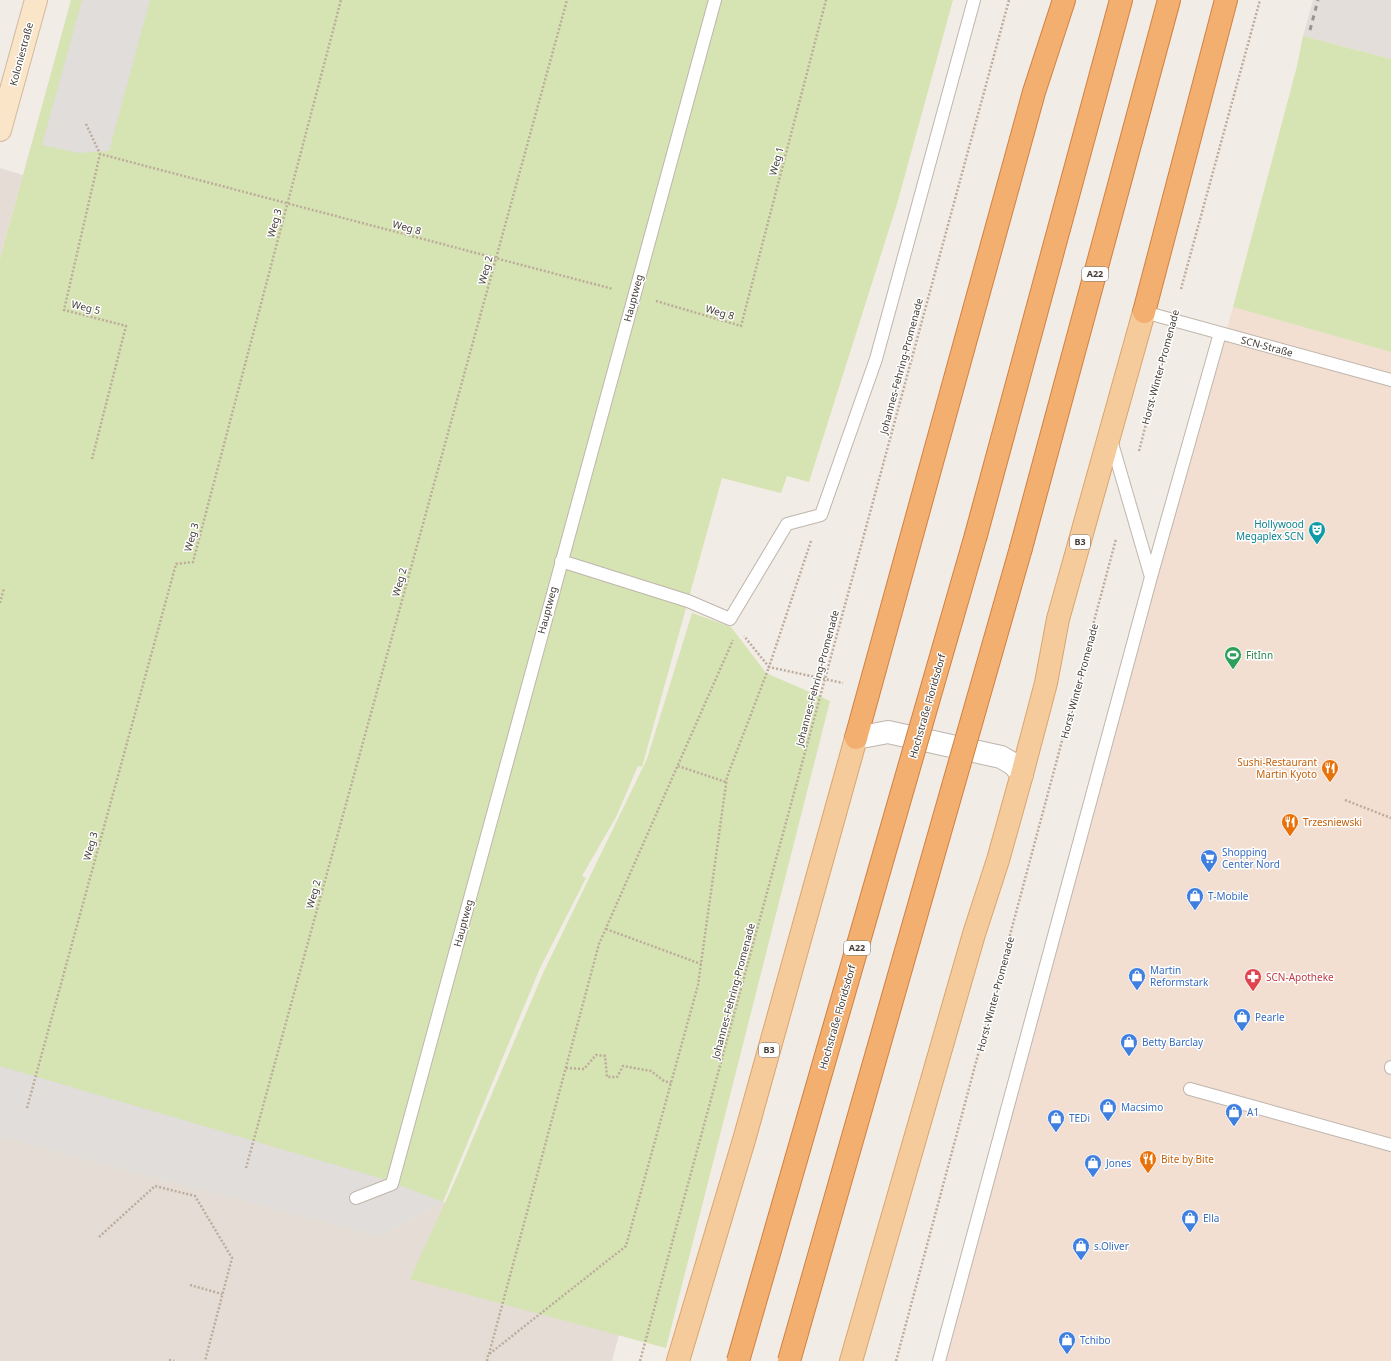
<svg xmlns="http://www.w3.org/2000/svg" width="1391" height="1361" viewBox="0 0 1391 1361" font-family="'Noto Sans',sans-serif">
<rect width="100%" height="100%" fill="#f2ece6"/>
<path fill="#e5ddd5" d="M 0,168 L 23,175 L 0,259 Z
M 0,1137 L 380,1237 L 443,1202 L 635,1275 L 612,1361 L 0,1361 Z"/>
<path fill="#f2dfd2" d="M 1233,307 L 1391,352 L 1391,1361 L 936,1361 Z"/>
<path fill="#e4dedb" d="M 1313,0 L 1391,0 L 1391,59 L 1303,36 Z"/>
<path fill="#d6e3b2" d="M 71,0 L 953,0 L 897,204 L 809,482 L 787,476 L 781,493 L 722,478 L 642,767 L 638,766 L 616,817 L 582,876 L 586,878 L 540,968 L 443,1202 L 380,1237 L 0,1137 L 0,259 Z
M 1303,36 L 1391,59 L 1391,352 L 1233,307 L 1297,66 Z
M 692,613 L 731,627 L 766,673 L 830,701 L 666,1348 L 410,1279 L 454,1183 L 544,971 L 647,759 Z"/>
<path fill="#e0dddb" d="M 82,0 L 150,0 L 109,151 L 79,153 L 42,145 Z
M 0,1066 L 383,1179 L 443,1202 L 380,1237 L 0,1137 Z"/>
<g fill="none" stroke-linecap="round" stroke-linejoin="round">
<defs>
<path id="lane" d="M 1144,312 L 1391,380
M 1111,440 L 1151,577
M 561,561 L 688,601 L 730,619 L 787,524 L 821,515 L 876,359 L 974,0
M 1391,1068 L 1391,1067
M 1190,1089 L 1391,1145
M 356,1198 L 392,1184 L 715,0
M 939,1361 L 1151,577 L 1220,333"/>
<path id="street" d="M 856,738 L 888,732 L 1001,757 L 1013,764 L 1022,774"/>
<path id="secondary" d="M 0,130 L 36,0"/>
<path id="primary" d="M 678,1361 L 744,1140 L 856,738
M 851,1361 L 974,934 L 998,860 L 1022,774 L 1046,683 L 1058,619 L 1144,312"/>
<path id="highway" d="M 1144,312 L 1226,0
M 976,535 L 1121,0
M 1021,548 L 1169,0
M 856,738 L 1034,92 L 1064,0"/>
</defs>
<use href="#lane" stroke="#bfb5ac" stroke-width="14"/>
<use href="#street" stroke="#bfb5ac" stroke-width="24"/>
<use href="#secondary" stroke="#d1b99c" stroke-width="24"/>
<use href="#primary" stroke="#daa56c" stroke-width="24"/>
<use href="#highway" stroke="#d18141" stroke-width="24"/>
<path stroke="#bdab9c" stroke-width="2.5" stroke-dasharray="2 2" stroke-linecap="butt" d="M 86,124 L 100,154 L 613,289
M 1181,289 L 1260,0
M 656,301 L 741,326 L 826,0
M 1139,451 L 1167,342
M 92,459 L 126,326 L 64,310 L 100,154
M 811,541 L 769,667 L 843,683
M 0,603 L 4,588
M 678,766 L 726,782
M 1345,800 L 1391,818
M 606,929 L 701,964
M 566,1068 L 584,1069 L 596,1055 L 605,1056 L 607,1077 L 617,1077 L 623,1066 L 651,1071 L 664,1081 L 671,1083
M 27,1108 L 176,564 L 193,562 L 341,0
M 246,1168 L 567,0
M 99,1237 L 155,1186 L 195,1196 L 232,1258 L 205,1361
M 190,1285 L 222,1294
M 489,1354 L 599,944 L 733,640
M 169,1360 L 174,1361
M 487,1361 L 488,1355 L 626,1246 L 698,985 L 727,777 L 769,667 L 744,636
M 640,1361 L 1009,0
M 896,1361 L 1116,539"/>
<use href="#lane" stroke="#fff" stroke-width="12"/>
<use href="#street" stroke="#fff" stroke-width="22"/>
<use href="#secondary" stroke="#fae5c8" stroke-width="22"/>
<use href="#primary" stroke="#f6cb9b" stroke-width="22"/>
<use href="#highway" stroke="#f2af70" stroke-width="22"/>
<path stroke="#959595" stroke-width="3" stroke-dasharray="5 5" stroke-linecap="butt" d="M 1310,30 L 1318,0"/>
<defs>
<path id="highway-bridge" d="M 738,1361 L 976,535
M 789,1361 L 1021,548"/>
</defs>
<use href="#highway-bridge" stroke="#d18141" stroke-width="24" stroke-linecap="butt"/>
<use href="#highway-bridge" stroke="#f2af70" stroke-width="22"/>
</g>
<defs>
<symbol id="theatre-pin" viewBox="-11 -11 22 30"><path d="M0 17L-7.5 6A9.5 9.5 0 1 1 7.5 6Z" fill="#0f9aa8" stroke="#fff"/><path d="M-5-5.5Q0-4 5-5.5V0Q5 5 0 6Q-5 5-5 0ZM-3.3-2.5H-1v1.5H-3.3ZM1-2.5H3.3v1.5H1ZM-2.8 1Q0 5.5 2.8 1Z" fill="#fff"/></symbol>
<symbol id="stadium-pin" viewBox="-11 -11 22 30"><path d="M0 17L-7.5 6A9.5 9.5 0 1 1 7.5 6Z" fill="#2e9e5b" stroke="#fff"/><path d="M0-5a6.5 5 0 1 0 0 10a6.5 5 0 1 0 0-10ZM-3.5-1.8h7v3.6h-7Z" fill="#fff"/></symbol>
<symbol id="restaurant-pin" viewBox="-11 -11 22 30"><path d="M0 17L-7.5 6A9.5 9.5 0 1 1 7.5 6Z" fill="#e8710a" stroke="#fff"/><path d="M-5-6h1v4h1v-4h1v4h1v-4h1v5L-1.5 .5V6h-2V.5L-5-1ZM5-6V6H3V1.5H1.5Q1.5-4 5-6Z" fill="#fff"/></symbol>
<symbol id="supermarket-pin" viewBox="-11 -11 22 30"><path d="M0 17L-7.5 6A9.5 9.5 0 1 1 7.5 6Z" fill="#3f7fe0" stroke="#fff"/><path d="M-6-5.5h2.5l.6 2H6L4.5 2H-2.5L-4.4-4H-6ZM-1.5 3.2a1.3 1.3 0 1 0 .1 0ZM3 3.2a1.3 1.3 0 1 0 .1 0Z" fill="#fff"/></symbol>
<symbol id="shop-pin" viewBox="-11 -11 22 30"><path d="M0 17L-7.5 6A9.5 9.5 0 1 1 7.5 6Z" fill="#3f7fe0" stroke="#fff"/><path d="M-5-2.5h2.3a2.7 3.5 0 0 1 5.4 0H5L5.5 6h-11ZM-1.5-2.5h3a1.5 2.3 0 0 0-3 0Z" fill="#fff"/></symbol>
<symbol id="pharmacy-pin" viewBox="-11 -11 22 30"><path d="M0 17L-7.5 6A9.5 9.5 0 1 1 7.5 6Z" fill="#e0444e" stroke="#fff"/><path d="M-2-6h4v4h4v4h-4v4h-4v-4h-4v-4h4Z" fill="#fff"/></symbol>
</defs>
<g fill-rule="evenodd">
<use href="#theatre-pin" x="1307" y="520" width="20" height="27"/>
<use href="#stadium-pin" x="1223" y="645" width="20" height="27"/>
<use href="#restaurant-pin" x="1320" y="758" width="20" height="27"/>
<use href="#restaurant-pin" x="1280" y="812" width="20" height="27"/>
<use href="#supermarket-pin" x="1199" y="848" width="20" height="27"/>
<use href="#shop-pin" x="1185" y="886" width="20" height="27"/>
<use href="#shop-pin" x="1127" y="966" width="20" height="27"/>
<use href="#pharmacy-pin" x="1243" y="967" width="20" height="27"/>
<use href="#shop-pin" x="1232" y="1007" width="20" height="27"/>
<use href="#shop-pin" x="1119" y="1032" width="20" height="27"/>
<use href="#shop-pin" x="1098" y="1097" width="20" height="27"/>
<use href="#shop-pin" x="1224" y="1102" width="20" height="27"/>
<use href="#shop-pin" x="1046" y="1108" width="20" height="27"/>
<use href="#restaurant-pin" x="1138" y="1149" width="20" height="27"/>
<use href="#shop-pin" x="1083" y="1153" width="20" height="27"/>
<use href="#shop-pin" x="1180" y="1208" width="20" height="27"/>
<use href="#shop-pin" x="1071" y="1236" width="20" height="27"/>
<use href="#shop-pin" x="1057" y="1330" width="20" height="27"/>
</g>
<g text-anchor="middle" stroke-width="3" stroke-linejoin="round" paint-order="stroke">
<g fill="#fff" stroke="#7c7672" stroke-width="1">
<rect x="1082" y="267" width="26" height="14" rx="3"/>
<rect x="1070" y="535" width="20" height="14" rx="3"/>
<rect x="844" y="941" width="26" height="14" rx="3"/>
<rect x="759" y="1043" width="20" height="14" rx="3"/>
</g>
<g font-size="9" font-weight="bold" fill="#443c36">
<text x="1095" y="277">A22</text>
<text x="1080" y="545">B3</text>
<text x="857" y="951">A22</text>
<text x="769" y="1053">B3</text>
</g>
<g font-size="10" fill="#443c36" stroke="#fff">
<text transform="translate(21 54) rotate(-75)" y="4">Koloniestraße</text>
<text transform="translate(776 161) rotate(-75)" y="4">Weg 1</text>
<text transform="translate(274 223) rotate(-75)" y="4">Weg 3</text>
<text transform="translate(407 227) rotate(15)" y="4">Weg 8</text>
<text transform="translate(485 270) rotate(-75)" y="4">Weg 2</text>
<text transform="translate(633 298) rotate(-75)" y="4">Hauptweg</text>
<text transform="translate(86 307) rotate(14)" y="4">Weg 5</text>
<text transform="translate(720 312) rotate(16)" y="4">Weg 8</text>
<text transform="translate(1267 346) rotate(15)" y="4">SCN-Straße</text>
<text transform="translate(901 366) rotate(-75)" y="4">Johannes-Fehring-Promenade</text>
<text transform="translate(1160 367) rotate(-75)" y="4">Horst-Winter-Promenade</text>
<text transform="translate(191 537) rotate(-75)" y="4">Weg 3</text>
<text transform="translate(399 582) rotate(-75)" y="4">Weg 2</text>
<text transform="translate(547 610) rotate(-75)" y="4">Hauptweg</text>
<text transform="translate(817 678) rotate(-75)" y="4">Johannes-Fehring-Promenade</text>
<text transform="translate(1079 681) rotate(-75)" y="4">Horst-Winter-Promenade</text>
<text transform="translate(927 706) rotate(-74)" y="4">Hochstraße Floridsdorf</text>
<text transform="translate(90 846) rotate(-75)" y="4">Weg 3</text>
<text transform="translate(313 894) rotate(-75)" y="4">Weg 2</text>
<text transform="translate(463 923) rotate(-75)" y="4">Hauptweg</text>
<text transform="translate(733 991) rotate(-75)" y="4">Johannes-Fehring-Promenade</text>
<text transform="translate(995 994) rotate(-75)" y="4">Horst-Winter-Promenade</text>
<text transform="translate(837 1017) rotate(-74)" y="4">Hochstraße Floridsdorf</text>
</g>
<g font-size="10" fill="#0d838f" stroke="#fff" text-anchor="end">
<text x="1304" y="528">Hollywood<tspan x="1304" dy="12">Megaplex SCN</tspan></text>
</g>
<g font-size="10" fill="#27864d" stroke="#fff" text-anchor="start">
<text x="1246" y="659">FitInn</text>
</g>
<g font-size="10" fill="#c56008" stroke="#fff" text-anchor="start">
<text x="1317" y="766" text-anchor="end">Sushi-Restaurant<tspan x="1317" dy="12">Martin Kyoto</tspan></text>
<text x="1303" y="826">Trzesniewski</text>
<text x="1161" y="1163">Bite by Bite</text>
</g>
<g font-size="10" fill="#366cbe" stroke="#fff" text-anchor="start">
<text x="1222" y="856">Shopping<tspan x="1222" dy="12">Center Nord</tspan></text>
<text x="1208" y="900">T-Mobile</text>
<text x="1150" y="974">Martin<tspan x="1150" dy="12">Reformstark</tspan></text>
<text x="1255" y="1021">Pearle</text>
<text x="1142" y="1046">Betty Barclay</text>
<text x="1121" y="1111">Macsimo</text>
<text x="1247" y="1116">A1</text>
<text x="1069" y="1122">TEDi</text>
<text x="1106" y="1167">Jones</text>
<text x="1203" y="1222">Ella</text>
<text x="1094" y="1250">s.Oliver</text>
<text x="1080" y="1344">Tchibo</text>
</g>
<g font-size="10" fill="#be3a42" stroke="#fff" text-anchor="start">
<text x="1266" y="981">SCN-Apotheke</text>
</g>
</g>
</svg>
